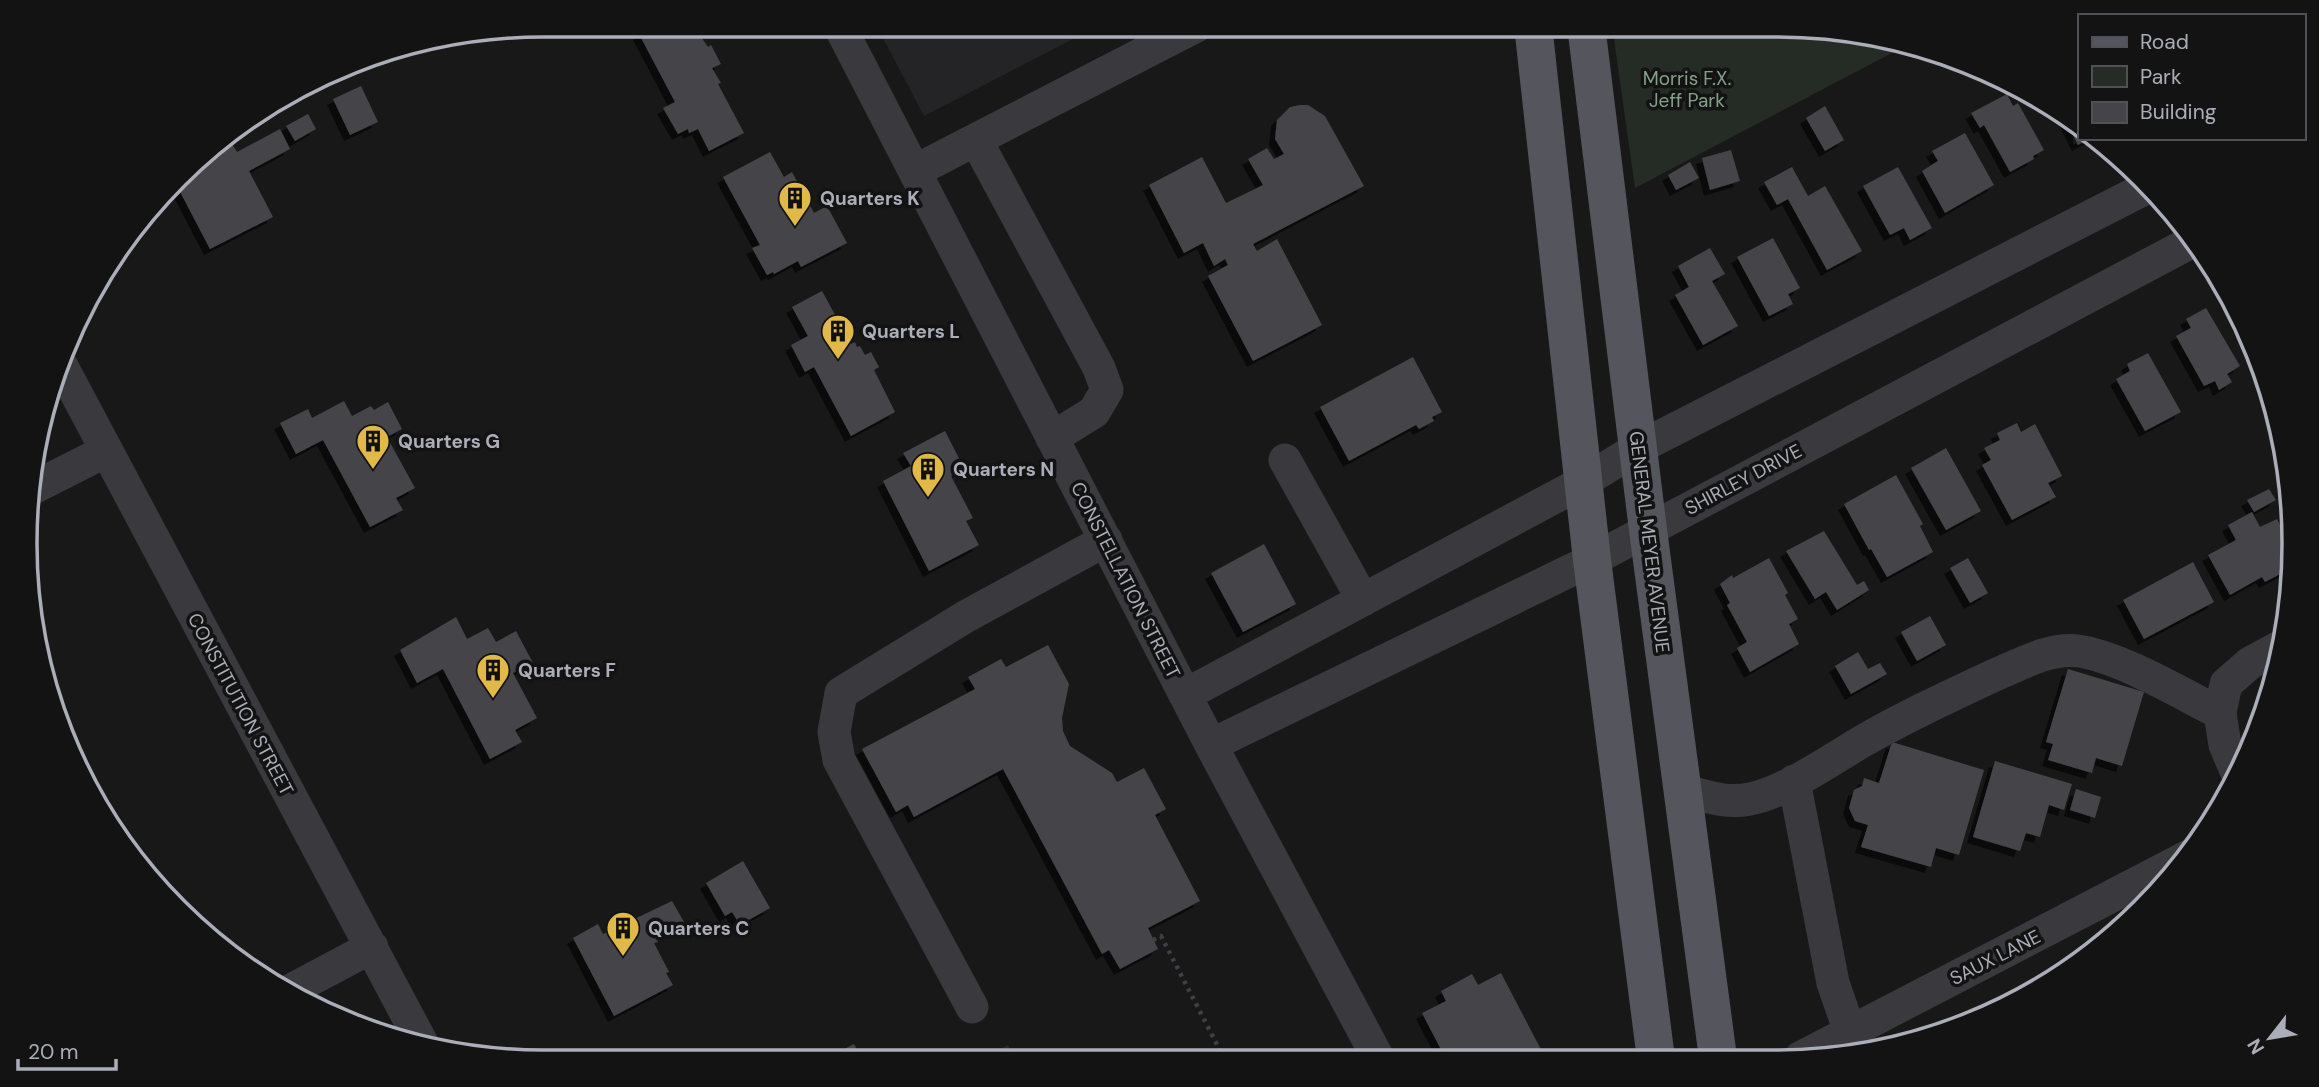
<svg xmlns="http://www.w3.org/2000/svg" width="2319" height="1087" viewBox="0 0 2319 1087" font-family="'DM Sans',sans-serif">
<defs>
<filter id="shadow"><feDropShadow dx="-6" dy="6" stdDeviation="0" flood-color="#0009"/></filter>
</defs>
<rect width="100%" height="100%" fill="#181819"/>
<path fill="#242426" d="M 876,25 L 1100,25 L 924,116 Z"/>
<path fill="#242c25" d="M 1612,25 C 1707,24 1817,16 1909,44 L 1635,188 Z
M 1008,1045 L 1016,1061 L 977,1061 Z"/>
<path fill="#454549" filter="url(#shadow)" d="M 656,25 L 693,25 L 708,47 L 711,45 L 721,64 L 712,68 L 721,83 L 718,84 L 744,133 L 709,151 L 698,129 L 689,133 L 688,129 L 678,134 L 663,108 L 675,102 L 639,34 Z
M 361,86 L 378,122 L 350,135 L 333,99 Z
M 2007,94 L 2013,106 L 2018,103 L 2044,150 L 2033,156 L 2034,159 L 2010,172 L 1984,125 L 1980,128 L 1971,113 Z
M 1300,105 L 1308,105 L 1325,116 L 1364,186 L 1253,244 L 1257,251 L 1277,239 L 1322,325 L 1253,361 L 1208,276 L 1228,265 L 1225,259 L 1214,266 L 1203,243 L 1184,253 L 1149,185 L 1202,157 L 1226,203 L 1263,185 L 1248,159 L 1267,148 L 1274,159 L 1284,154 L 1275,139 L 1277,120 L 1290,107 Z
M 1825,106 L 1844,140 L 1825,151 L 1806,118 Z
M 2060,110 L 2079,125 L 2079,138 L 2091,138 L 2078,145 Z
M 308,114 L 316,129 L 295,141 L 286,126 Z
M 280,129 L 290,149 L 249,171 L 273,217 L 210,249 L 177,186 L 201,160 L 232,144 L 237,152 Z
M 1965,133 L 1994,185 L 1945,213 L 1922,171 L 1938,161 L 1932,151 Z
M 1731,150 L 1740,181 L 1710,190 L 1702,158 Z
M 770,152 L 784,177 L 792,172 L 814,213 L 827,206 L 847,243 L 801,267 L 798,261 L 774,274 L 773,272 L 767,275 L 752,248 L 760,245 L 723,177 Z
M 1690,162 L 1699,178 L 1676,190 L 1668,175 Z
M 1792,167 L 1808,196 L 1825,186 L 1862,251 L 1827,270 L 1788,199 L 1777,205 L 1764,182 Z
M 1898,167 L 1932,228 L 1910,240 L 1904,228 L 1890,235 L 1863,186 Z
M 1773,238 L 1800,288 L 1788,294 L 1793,304 L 1769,316 L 1737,257 Z
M 1710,248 L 1725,274 L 1712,281 L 1738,326 L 1703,345 L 1675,295 L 1689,287 L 1678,266 Z
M 822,291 L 851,344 L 855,342 L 857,347 L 860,346 L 865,355 L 871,352 L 879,367 L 874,370 L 895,412 L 851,436 L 814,367 L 805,372 L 791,345 L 808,336 L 792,307 Z
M 2206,308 L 2240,366 L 2227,374 L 2232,382 L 2219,390 L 2215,381 L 2204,386 L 2176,336 L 2191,328 L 2186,319 Z
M 2243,322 L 2255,345 L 2252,348 L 2238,324 Z
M 2148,353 L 2181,412 L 2145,431 L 2116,379 L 2130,371 L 2127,364 Z
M 1413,357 L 1442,412 L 1432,417 L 1434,421 L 1419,429 L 1416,425 L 1349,461 L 1320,407 Z
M 344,401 L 352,416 L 371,406 L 374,410 L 388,402 L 402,429 L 387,437 L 415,488 L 396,498 L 403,510 L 370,527 L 323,440 L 296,454 L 280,423 L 308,409 L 312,418 Z
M 2017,423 L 2021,432 L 2035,424 L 2062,476 L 2048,483 L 2056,497 L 2012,520 L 1982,465 L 1991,460 L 1984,448 L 2000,440 L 1997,433 Z
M 945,431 L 964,468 L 951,476 L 973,518 L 966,521 L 979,545 L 929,571 L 883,481 L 911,466 L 903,453 Z
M 1946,448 L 1981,511 L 1946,530 L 1911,468 Z
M 1896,475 L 1923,524 L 1920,526 L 1933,552 L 1887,577 L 1871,549 L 1869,550 L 1844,504 Z
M 2269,489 L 2276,500 L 2254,512 L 2247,500 Z
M 2252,512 L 2260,527 L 2277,519 L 2294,551 L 2293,561 L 2284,566 L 2286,571 L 2265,582 L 2262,577 L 2230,595 L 2208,555 L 2236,540 L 2228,525 Z
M 1824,531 L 1857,585 L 1864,581 L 1869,590 L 1837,610 L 1826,592 L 1815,599 L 1786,551 Z
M 1264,544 L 1296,604 L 1243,632 L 1211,573 Z
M 1769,558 L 1788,593 L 1785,595 L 1798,619 L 1789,624 L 1799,644 L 1750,672 L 1737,648 L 1747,642 L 1727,605 L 1730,603 L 1720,584 L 1732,575 L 1733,578 Z
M 1968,558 L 1988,593 L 1970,603 L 1950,568 Z
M 2193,562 L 2214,602 L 2144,639 L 2123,600 Z
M 1930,616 L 1946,645 L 1917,661 L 1901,632 Z
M 456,617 L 467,639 L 488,628 L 496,642 L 516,631 L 533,663 L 513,673 L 537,718 L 515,730 L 522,742 L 490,759 L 443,669 L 417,683 L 400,650 Z
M 1048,645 L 1069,684 L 1062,718 L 1063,731 L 1070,746 L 1112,773 L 1117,782 L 1144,768 L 1166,809 L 1155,815 L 1200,901 L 1148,928 L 1158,949 L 1120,969 L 1109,950 L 1102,954 L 1003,769 L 914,817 L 908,805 L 896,812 L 862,749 L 975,689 L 968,677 L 1001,659 L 1006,667 Z
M 1858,652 L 1868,669 L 1880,663 L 1887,674 L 1851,694 L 1835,666 Z
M 2068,669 L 2144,692 L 2122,766 L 2096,758 L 2092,773 L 2048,760 L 2053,744 L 2046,742 Z
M 1892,742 L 1984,770 L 1959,855 L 1936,848 L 1931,867 L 1861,847 L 1868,825 L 1855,821 L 1849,808 L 1854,790 L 1862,786 L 1864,778 L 1879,783 Z
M 1995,761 L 2072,784 L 2064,810 L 2049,805 L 2040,837 L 2026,833 L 2020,851 L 1973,837 Z
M 2076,789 L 2101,797 L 2095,818 L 2070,810 Z
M 743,861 L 770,908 L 740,925 L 732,912 L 725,916 L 706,883 Z
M 672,901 L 684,922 L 656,938 L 658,942 L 654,943 L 669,972 L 666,973 L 673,985 L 614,1016 L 573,938 L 598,924 L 603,934 Z
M 2084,956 L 2085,959 L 2054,977 L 2052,972 Z
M 1501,973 L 1546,1059 L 1446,1059 L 1422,1013 L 1446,1001 L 1441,991 L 1472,974 L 1478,985 Z
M 854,1044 L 863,1061 L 819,1062 Z"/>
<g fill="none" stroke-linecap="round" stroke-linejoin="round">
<path stroke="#3f4045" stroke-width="4.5" stroke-dasharray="3.5 5" stroke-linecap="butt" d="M 1153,940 L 1161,936 L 1225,1060"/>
<path stroke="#39393e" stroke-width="33" d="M 839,25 L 1211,745 L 1379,1060
M 976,140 L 1099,368 L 1107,390 L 1094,412 L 1052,438
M 915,171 L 1198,25
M 59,361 L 424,1047
M 1285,460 L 1363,600
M 33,488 L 106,451
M 1185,695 L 1583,482 L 1638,448 L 2150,186
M 1211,745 L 1592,560 L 2195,240
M 2237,773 L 2225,745 L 2220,713 L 2226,684 L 2250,663 L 2285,644
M 1794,781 L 1833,983 L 1850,1032
M 1682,790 C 1705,796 1726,804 1750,799 C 1784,793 1832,759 1863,741 C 1906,716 1952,695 1997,674 C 2021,664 2051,647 2078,651 C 2118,656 2182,694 2220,713
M 291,990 L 372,947
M 972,1007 L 839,760 L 834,732 L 841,693 L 965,617 L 1106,540
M 1800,1058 L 2189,856"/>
<path stroke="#55565d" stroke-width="38" d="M 1533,25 L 1592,560 L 1656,1059
M 1586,25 L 1648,530 L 1718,1058"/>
</g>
<defs>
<symbol id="building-pin" viewBox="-11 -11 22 30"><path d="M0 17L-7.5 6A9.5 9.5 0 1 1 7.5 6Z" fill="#e1b948" stroke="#131314"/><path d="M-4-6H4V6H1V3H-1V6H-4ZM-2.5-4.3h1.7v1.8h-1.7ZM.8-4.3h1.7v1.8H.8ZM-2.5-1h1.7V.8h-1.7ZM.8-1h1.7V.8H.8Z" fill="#111"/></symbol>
</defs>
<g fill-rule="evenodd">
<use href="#building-pin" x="776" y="179" width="38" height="52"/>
<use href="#building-pin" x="819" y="312" width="38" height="52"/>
<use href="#building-pin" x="354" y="422" width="38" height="52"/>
<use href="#building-pin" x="909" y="450" width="38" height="52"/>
<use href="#building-pin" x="474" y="651" width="38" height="52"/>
<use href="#building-pin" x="604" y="909" width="38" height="52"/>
</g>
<g text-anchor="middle" stroke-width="7" stroke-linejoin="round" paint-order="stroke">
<g font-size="19" fill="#84a188" stroke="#131314">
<text x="1687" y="85">Morris F.X.<tspan x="1687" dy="22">Jeff Park</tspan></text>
</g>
<g font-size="19" font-weight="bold" fill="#abaeb8" stroke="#131314" text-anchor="start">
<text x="820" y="205">Quarters K</text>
<text x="862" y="338">Quarters L</text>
<text x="398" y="448">Quarters G</text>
<text x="953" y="476">Quarters N</text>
<text x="518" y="677">Quarters F</text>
<text x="648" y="935">Quarters C</text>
</g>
<g font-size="19" fill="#abaeb8" stroke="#131314">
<text transform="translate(1743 479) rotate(-28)" y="7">SHIRLEY DRIVE</text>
<text transform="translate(1650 542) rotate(83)" y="7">GENERAL MEYER AVENUE</text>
<text transform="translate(1126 580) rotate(63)" y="7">CONSTELLATION STREET</text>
<text transform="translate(241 704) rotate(62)" y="7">CONSTITUTION STREET</text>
<text transform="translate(1995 957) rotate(-27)" y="7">SAUX LANE</text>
</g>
</g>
<path d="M0 0H2319V1087H0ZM543 37H1776A506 506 0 0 1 2282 543V544A506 506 0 0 1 1776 1050H543A506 506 0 0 1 37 544V543A506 506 0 0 1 543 37Z" fill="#131314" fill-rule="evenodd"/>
<path fill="none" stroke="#abaeb8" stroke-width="3.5" d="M543 37H1776A506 506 0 0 1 2282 543V544A506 506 0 0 1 1776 1050H543A506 506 0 0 1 37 544V543A506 506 0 0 1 543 37Z"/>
<rect x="2078" y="14" width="228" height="126" fill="#131314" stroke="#505156" stroke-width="2"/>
<rect x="2092" y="37" width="35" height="10" fill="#55565d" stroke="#505156" stroke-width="2"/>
<text x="2140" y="49" font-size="21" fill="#abaeb8">Road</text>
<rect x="2092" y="66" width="35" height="21" fill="#242c25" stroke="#505156" stroke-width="2"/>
<text x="2140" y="84" font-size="21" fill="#abaeb8">Park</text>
<rect x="2092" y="102" width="35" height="21" fill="#454549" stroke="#505156" stroke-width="2"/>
<text x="2140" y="119" font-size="21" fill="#abaeb8">Building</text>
<g transform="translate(2270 1038) rotate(239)" stroke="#131314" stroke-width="5" paint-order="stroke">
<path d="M0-5L12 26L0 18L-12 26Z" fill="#abaeb8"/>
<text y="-10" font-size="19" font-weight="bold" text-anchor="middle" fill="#abaeb8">N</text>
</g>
<path d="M18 1059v10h98v-10" fill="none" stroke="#abaeb8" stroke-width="3.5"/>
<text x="28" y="1059" font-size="21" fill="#abaeb8" stroke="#131314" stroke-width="5" paint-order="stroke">20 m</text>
</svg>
